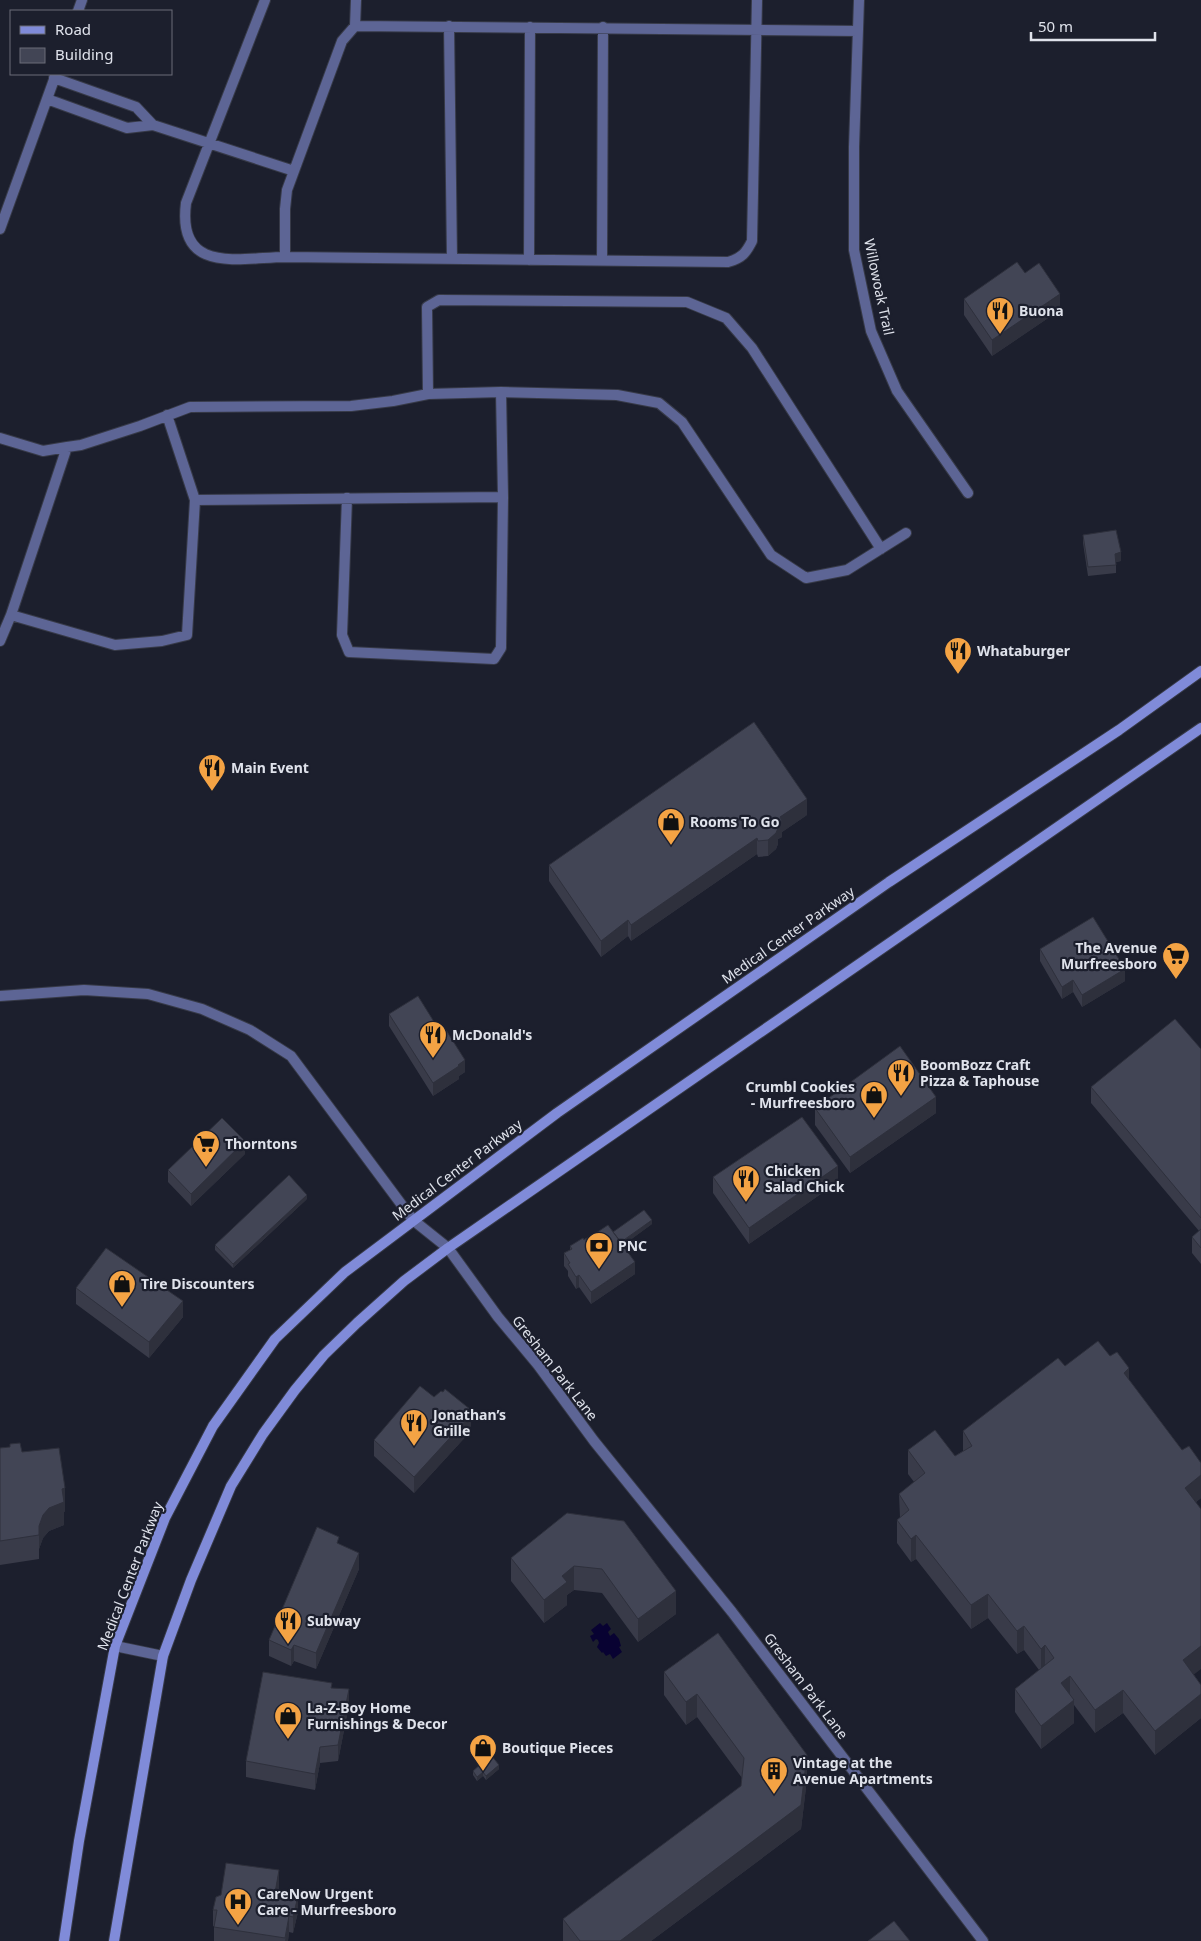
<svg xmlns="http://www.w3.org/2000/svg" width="1201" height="1941" viewBox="0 0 1201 1941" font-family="'Noto Sans',sans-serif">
<rect width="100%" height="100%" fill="#1c1f2d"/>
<path fill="#080232" d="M 600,1623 L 603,1626 L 607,1623 L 611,1629 L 608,1632 L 610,1636 L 614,1633 L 619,1639 L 621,1646 L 619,1647 L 622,1652 L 613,1659 L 610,1654 L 606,1656 L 603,1652 L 602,1653 L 597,1647 L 599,1643 L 598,1640 L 596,1639 L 593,1642 L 590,1636 L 594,1634 L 591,1630 Z"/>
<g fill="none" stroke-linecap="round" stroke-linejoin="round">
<defs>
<path id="minor" d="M 265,0 L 186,203 C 177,274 237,258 285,257 L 728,262 C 742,258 746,253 752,241 L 757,0
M 859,0 L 854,147 L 854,250 L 871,331 L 897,391 L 968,493
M 78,11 L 82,0
M 355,26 L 356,0
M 449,26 L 452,259
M 47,99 L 127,128 L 153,125 L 136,107 L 54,78
M 153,125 L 294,171
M 0,229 L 56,74
M 285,257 L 285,209 L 287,190 L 342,41 L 355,26 L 858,31
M 529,260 L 530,27
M 602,261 L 603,27
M 428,394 L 427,307 L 439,300 L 687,302 L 726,318 L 752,348 L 881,549
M 167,415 L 195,500 L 503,497 L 501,392
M 0,438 L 43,451 L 67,447 L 81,445 L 140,426 L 190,407 L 351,406 L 393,401 L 428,394 L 501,392 L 617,395 L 659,403 L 682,422 L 771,555 L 806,578 L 847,570 L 906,533
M 67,447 L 11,615 L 115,645 L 162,641 L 187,635 L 195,500
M 347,498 L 342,635 L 349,652 L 494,659 L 501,648 L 503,497
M 0,641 L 11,615
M 0,996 L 84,990 L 148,994 L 202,1009 L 250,1030 L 291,1056 L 413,1220 L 448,1248 L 498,1317 L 538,1365 L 594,1441 L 732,1612 L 983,1941
M 115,1646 L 163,1656"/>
<path id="secondary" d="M 64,1941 L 79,1841 L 115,1646 L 165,1518 L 213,1426 L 275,1339 L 345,1272 L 557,1113 L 889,882 L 1119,730 L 1201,671
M 114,1941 L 163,1656 L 191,1580 L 231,1486 L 263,1434 L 295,1390 L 324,1355 L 357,1323 L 404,1281 L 448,1248 L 1201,728"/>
</defs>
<use href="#minor" stroke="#373a48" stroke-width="12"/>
<use href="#secondary" stroke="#373a48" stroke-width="12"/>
<use href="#minor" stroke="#5d6595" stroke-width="10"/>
<use href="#secondary" stroke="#808bd9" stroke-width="10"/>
</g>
<path fill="#393b49" d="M 1025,273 L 1060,310 L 992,356 L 964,315 L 964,299 Z
M 1083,535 L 1121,561 L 1116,562 L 1116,573 L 1088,576 L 1083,543 Z
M 807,815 L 782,832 L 782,837 L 778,839 L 778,844 L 776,849 L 768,856 L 758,857 L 757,854 L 631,941 L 628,936 L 601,957 L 549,881 L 549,865 Z
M 1040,949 L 1125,981 L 1082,1007 L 1073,992 L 1062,999 L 1040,961 Z
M 389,1014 L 441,1033 L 465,1072 L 459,1076 L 459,1079 L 433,1096 L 389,1026 Z
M 1201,1049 L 1201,1264 L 1192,1253 L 1192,1237 L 1199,1231 L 1091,1103 L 1091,1087 Z
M 815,1108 L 936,1113 L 850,1173 L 815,1125 Z
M 245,1154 L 191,1206 L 168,1182 L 168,1170 Z
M 713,1177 L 838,1182 L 749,1244 L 713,1193 Z
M 307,1199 L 233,1268 L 215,1250 L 215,1245 Z
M 652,1224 L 623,1245 L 635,1274 L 591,1304 L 579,1287 L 576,1289 L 568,1276 L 568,1271 L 564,1266 L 564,1253 L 570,1250 L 570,1246 L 593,1235 L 613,1232 Z
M 76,1288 L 183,1317 L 149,1358 L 76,1304 Z
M 1065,1366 L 1129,1381 L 1182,1450 L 1201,1463 L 1201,1498 L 1196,1502 L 1194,1675 L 1201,1685 L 1201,1718 L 1155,1755 L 1123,1713 L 1095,1733 L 1074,1705 L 1074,1723 L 1041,1749 L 1015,1712 L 1015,1689 L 1039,1670 L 1024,1650 L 1017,1654 L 988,1618 L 971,1629 L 916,1559 L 911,1562 L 897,1543 L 897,1520 L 900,1518 L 899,1494 L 914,1482 L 908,1474 L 908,1450 L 955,1456 L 963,1451 L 963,1431 Z
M 471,1426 L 469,1428 L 469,1433 L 414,1493 L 374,1456 L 374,1440 Z
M 10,1444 L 22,1452 L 65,1511 L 64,1512 L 64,1525 L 49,1531 L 43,1538 L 39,1549 L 39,1559 L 0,1565 L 0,1448 L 10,1447 Z
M 567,1513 L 676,1614 L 638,1642 L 602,1593 L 574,1590 L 567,1595 L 567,1605 L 544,1623 L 511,1581 L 511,1558 Z
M 339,1544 L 359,1569 L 316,1669 L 294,1661 L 291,1666 L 269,1656 L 269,1640 Z
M 718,1633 L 807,1779 L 801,1829 L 651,1941 L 563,1941 L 563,1919 L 741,1786 L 742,1778 L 697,1717 L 686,1725 L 664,1695 L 664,1672 Z
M 332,1688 L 349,1705 L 338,1761 L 320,1763 L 315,1790 L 246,1777 L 246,1761 Z
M 499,1769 L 486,1780 L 483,1776 L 477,1781 L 473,1775 L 473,1771 Z
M 279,1887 L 278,1893 L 298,1912 L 293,1933 L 289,1932 L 288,1941 L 214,1941 L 214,1926 L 213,1926 L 213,1910 Z"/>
<path fill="#2e303c" d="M 1060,294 L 1060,310 L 992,356 L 992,340 Z
M 1121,552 L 1121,561 L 1115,562 L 1115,554 Z
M 807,799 L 807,815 L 782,832 L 782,837 L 778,839 L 778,844 L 776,849 L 768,856 L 768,840 L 780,817 Z
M 757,838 L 757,854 L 631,941 L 631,925 Z
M 628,920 L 628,936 L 601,957 L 601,941 Z
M 1125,969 L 1125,981 L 1082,1007 L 1082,995 Z
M 1073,980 L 1073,992 L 1062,999 L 1062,987 Z
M 465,1060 L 465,1072 L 459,1076 L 459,1079 L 433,1096 L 433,1083 Z
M 936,1097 L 936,1113 L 850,1173 L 850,1157 Z
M 245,1141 L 245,1154 L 191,1206 L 191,1194 Z
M 838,1166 L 838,1182 L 749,1244 L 749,1228 Z
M 307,1195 L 307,1199 L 233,1268 L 233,1264 Z
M 652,1220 L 652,1224 L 618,1249 L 618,1245 Z
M 635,1262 L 635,1274 L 591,1304 L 591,1292 Z
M 579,1275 L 579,1287 L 576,1289 L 576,1277 Z
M 183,1301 L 183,1317 L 149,1358 L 149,1342 Z
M 1129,1368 L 1129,1392 L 1124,1373 Z
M 471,1410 L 471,1426 L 469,1428 L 469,1433 L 414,1493 L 414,1477 Z
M 1201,1475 L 1201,1498 L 1185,1511 L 1185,1488 Z
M 65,1488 L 65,1511 L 64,1512 L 64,1525 L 49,1531 L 43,1538 L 39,1549 L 39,1526 L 43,1515 L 62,1489 Z
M 916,1535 L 916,1559 L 911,1562 L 911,1539 Z
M 359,1553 L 359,1569 L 316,1669 L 316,1653 Z
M 574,1566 L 574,1590 L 567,1595 L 567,1605 L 544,1623 L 544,1600 L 562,1576 Z
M 676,1591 L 676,1614 L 638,1642 L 638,1619 Z
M 988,1594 L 988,1618 L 971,1629 L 971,1605 Z
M 1024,1626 L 1024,1650 L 1017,1654 L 1017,1631 Z
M 294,1645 L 294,1661 L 291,1666 L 291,1650 Z
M 1045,1645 L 1045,1669 L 1041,1672 L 1041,1649 Z
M 1201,1646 L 1201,1669 L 1183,1683 L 1183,1660 Z
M 1070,1676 L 1070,1700 L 1061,1683 Z
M 349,1689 L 349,1705 L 338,1761 L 338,1745 Z
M 1123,1690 L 1123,1713 L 1095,1733 L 1095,1710 Z
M 697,1694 L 697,1717 L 686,1725 L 686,1702 Z
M 1201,1694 L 1201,1718 L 1155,1755 L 1155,1731 Z
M 1074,1700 L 1074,1723 L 1041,1749 L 1041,1726 Z
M 320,1747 L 320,1763 L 315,1790 L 315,1774 Z
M 807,1755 L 807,1779 L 801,1829 L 651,1941 L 620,1941 Z
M 499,1765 L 499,1769 L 486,1780 L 486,1776 Z
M 483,1772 L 483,1776 L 477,1781 L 477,1777 Z
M 279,1870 L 279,1887 L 275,1909 L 275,1893 Z
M 298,1896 L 298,1912 L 293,1933 L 293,1917 Z
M 289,1916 L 289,1932 L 288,1941 L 285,1941 Z"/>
<path fill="#424555" stroke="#2e303c" d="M 1017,262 L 1025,273 L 1039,263 L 1060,294 L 992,340 L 964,299 Z
M 1116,530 L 1121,552 L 1115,554 L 1116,565 L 1088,567 L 1083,535 Z
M 754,722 L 807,799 L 780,817 L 782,821 L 776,824 L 778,828 L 776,833 L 768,840 L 758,841 L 757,838 L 631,925 L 628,920 L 601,941 L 549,865 Z
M 1093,917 L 1125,969 L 1082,995 L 1073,980 L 1062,987 L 1040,949 Z
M 418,996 L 441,1033 L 446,1030 L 465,1060 L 458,1065 L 459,1066 L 433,1083 L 389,1014 Z
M 1175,1019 L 1201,1049 L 1201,1218 L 1091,1087 Z
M 900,1046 L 936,1097 L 850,1157 L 815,1108 Z
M 802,1117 L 838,1166 L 749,1228 L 713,1177 Z
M 222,1118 L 245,1141 L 191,1194 L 168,1170 Z
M 289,1175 L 307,1195 L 233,1264 L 215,1245 Z
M 644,1210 L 652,1220 L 621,1242 L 613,1232 Z
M 608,1225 L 635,1262 L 591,1292 L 579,1275 L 576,1277 L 568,1264 L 570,1263 L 564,1253 L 572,1249 L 570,1246 L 583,1238 L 584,1240 L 593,1234 L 593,1235 Z
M 1201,1229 L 1201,1248 L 1192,1237 Z
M 106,1248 L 183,1301 L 149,1342 L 76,1288 Z
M 1098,1341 L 1110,1356 L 1117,1352 L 1129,1368 L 1124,1373 L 1182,1450 L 1189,1446 L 1201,1463 L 1201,1475 L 1185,1488 L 1201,1509 L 1201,1646 L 1183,1660 L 1201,1685 L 1201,1694 L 1155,1731 L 1123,1690 L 1095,1710 L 1070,1676 L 1061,1683 L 1074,1700 L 1041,1726 L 1015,1689 L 1054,1658 L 1045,1645 L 1041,1649 L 1024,1626 L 1017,1631 L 988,1594 L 971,1605 L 916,1535 L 911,1539 L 897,1520 L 909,1510 L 899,1494 L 925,1473 L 908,1450 L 935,1430 L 955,1456 L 972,1446 L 963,1431 L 1058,1358 L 1065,1366 Z
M 420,1386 L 434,1397 L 441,1391 L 443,1392 L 445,1389 L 471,1410 L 467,1415 L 469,1417 L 414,1477 L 374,1440 Z
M 20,1443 L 22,1452 L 59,1448 L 65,1488 L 62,1489 L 64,1502 L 49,1508 L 43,1515 L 39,1526 L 39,1535 L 0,1541 L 0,1448 L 10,1447 L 10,1444 Z
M 567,1513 L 624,1521 L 676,1591 L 638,1619 L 602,1569 L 574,1566 L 562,1576 L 567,1582 L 544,1600 L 511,1558 Z
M 317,1527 L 339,1537 L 337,1543 L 359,1553 L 316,1653 L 294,1645 L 291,1650 L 269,1640 Z
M 718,1633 L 807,1755 L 801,1805 L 620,1941 L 580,1941 L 563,1919 L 741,1786 L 744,1758 L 697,1694 L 686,1702 L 664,1672 Z
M 263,1672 L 332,1683 L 331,1688 L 349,1689 L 338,1745 L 320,1747 L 315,1774 L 246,1761 Z
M 491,1755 L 499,1765 L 486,1776 L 483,1772 L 477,1777 L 473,1771 Z
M 226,1863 L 279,1870 L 275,1893 L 298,1896 L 293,1917 L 289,1916 L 285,1938 L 214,1927 L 217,1910 L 213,1910 L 216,1897 L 221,1895 Z
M 894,1921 L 910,1941 L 868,1941 Z"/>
<defs>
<symbol id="restaurant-pin" viewBox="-11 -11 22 30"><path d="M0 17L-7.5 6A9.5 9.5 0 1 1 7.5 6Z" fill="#f4a344" stroke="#1c1f2d"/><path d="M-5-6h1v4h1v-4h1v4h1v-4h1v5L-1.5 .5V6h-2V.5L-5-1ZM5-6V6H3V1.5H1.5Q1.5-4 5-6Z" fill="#111"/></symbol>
<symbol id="shop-pin" viewBox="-11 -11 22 30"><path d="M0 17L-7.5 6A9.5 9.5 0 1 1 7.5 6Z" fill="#f4a344" stroke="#1c1f2d"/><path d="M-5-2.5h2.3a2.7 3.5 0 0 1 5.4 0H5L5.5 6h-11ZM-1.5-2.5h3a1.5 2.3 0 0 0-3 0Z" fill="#111"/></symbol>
<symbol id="supermarket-pin" viewBox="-11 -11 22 30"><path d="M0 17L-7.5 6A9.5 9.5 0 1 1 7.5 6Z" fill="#f4a344" stroke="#1c1f2d"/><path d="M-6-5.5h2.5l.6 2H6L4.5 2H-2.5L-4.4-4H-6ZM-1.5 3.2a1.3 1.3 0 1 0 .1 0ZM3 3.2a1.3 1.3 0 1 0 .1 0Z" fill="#111"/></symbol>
<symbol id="bank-pin" viewBox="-11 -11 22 30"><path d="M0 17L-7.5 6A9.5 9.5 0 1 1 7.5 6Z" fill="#f4a344" stroke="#1c1f2d"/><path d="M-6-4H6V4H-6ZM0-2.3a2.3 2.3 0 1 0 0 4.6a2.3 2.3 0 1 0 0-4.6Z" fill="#111"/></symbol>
<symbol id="building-pin" viewBox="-11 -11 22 30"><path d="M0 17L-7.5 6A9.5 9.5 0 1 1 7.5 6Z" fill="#f4a344" stroke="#1c1f2d"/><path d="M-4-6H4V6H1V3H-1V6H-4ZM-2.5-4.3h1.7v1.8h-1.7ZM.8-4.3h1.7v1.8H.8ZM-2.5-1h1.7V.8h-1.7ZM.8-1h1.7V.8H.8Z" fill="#111"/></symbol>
<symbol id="hospital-pin" viewBox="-11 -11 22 30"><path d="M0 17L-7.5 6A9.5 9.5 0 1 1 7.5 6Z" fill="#f4a344" stroke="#1c1f2d"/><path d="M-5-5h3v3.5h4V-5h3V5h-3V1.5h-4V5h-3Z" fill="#111"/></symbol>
</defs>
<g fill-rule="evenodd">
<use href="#restaurant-pin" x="984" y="295" width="32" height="43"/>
<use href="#restaurant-pin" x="942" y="635" width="32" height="43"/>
<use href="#restaurant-pin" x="196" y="752" width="32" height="43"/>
<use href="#shop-pin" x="655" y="806" width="32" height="43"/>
<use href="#supermarket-pin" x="1160" y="940" width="32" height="43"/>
<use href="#restaurant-pin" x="417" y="1019" width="32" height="43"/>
<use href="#restaurant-pin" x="885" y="1057" width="32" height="43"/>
<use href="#shop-pin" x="858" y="1079" width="32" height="43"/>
<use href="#supermarket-pin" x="190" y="1128" width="32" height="43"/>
<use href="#restaurant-pin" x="730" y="1163" width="32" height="43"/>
<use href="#bank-pin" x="583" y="1230" width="32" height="43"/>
<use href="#shop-pin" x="106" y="1268" width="32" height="43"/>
<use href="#restaurant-pin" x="398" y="1407" width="32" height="43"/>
<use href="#restaurant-pin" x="272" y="1605" width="32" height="43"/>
<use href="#shop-pin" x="272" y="1700" width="32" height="43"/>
<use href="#shop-pin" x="467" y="1732" width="32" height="43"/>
<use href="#building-pin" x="758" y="1755" width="32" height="43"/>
<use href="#hospital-pin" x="222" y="1886" width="32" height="43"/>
</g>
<g text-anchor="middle" stroke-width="4.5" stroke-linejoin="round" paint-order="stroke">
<g font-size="14" fill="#dfe2eb" stroke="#1c1f2d">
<text transform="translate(879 287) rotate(78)" y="5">Willowoak Trail</text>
<text transform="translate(788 935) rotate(-35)" y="5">Medical Center Parkway</text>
<text transform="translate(457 1170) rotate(-37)" y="5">Medical Center Parkway</text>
<text transform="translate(555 1368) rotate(52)" y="5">Gresham Park Lane</text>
<text transform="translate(130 1576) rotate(-69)" y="5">Medical Center Parkway</text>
<text transform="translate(806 1686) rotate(53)" y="5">Gresham Park Lane</text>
</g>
<g font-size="14" font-weight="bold" fill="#dfe2eb" stroke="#1c1f2d" text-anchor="start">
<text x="1019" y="316">Buona</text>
<text x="977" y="656">Whataburger</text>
<text x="231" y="773">Main Event</text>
<text x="690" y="827">Rooms To Go</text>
<text x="1157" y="953" text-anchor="end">The Avenue<tspan x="1157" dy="16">Murfreesboro</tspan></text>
<text x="452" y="1040">McDonald's</text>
<text x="920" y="1070">BoomBozz Craft<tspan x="920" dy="16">Pizza &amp; Taphouse</tspan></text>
<text x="855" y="1092" text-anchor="end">Crumbl Cookies<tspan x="855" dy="16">- Murfreesboro</tspan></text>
<text x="225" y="1149">Thorntons</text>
<text x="765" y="1176">Chicken<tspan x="765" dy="16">Salad Chick</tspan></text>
<text x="618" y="1251">PNC</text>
<text x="141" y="1289">Tire Discounters</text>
<text x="433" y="1420">Jonathan’s<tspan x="433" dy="16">Grille</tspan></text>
<text x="307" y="1626">Subway</text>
<text x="307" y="1713">La-Z-Boy Home<tspan x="307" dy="16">Furnishings &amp; Decor</tspan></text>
<text x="502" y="1753">Boutique Pieces</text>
<text x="793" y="1768">Vintage at the<tspan x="793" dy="16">Avenue Apartments</tspan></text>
<text x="257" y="1899">CareNow Urgent<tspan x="257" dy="16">Care - Murfreesboro</tspan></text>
</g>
</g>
<rect x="10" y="10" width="162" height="65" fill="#1c1f2d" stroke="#6a6d79"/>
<rect x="20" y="26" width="25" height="8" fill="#808bd9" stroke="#6a6d79"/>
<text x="55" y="35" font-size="15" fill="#dfe2eb">Road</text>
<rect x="20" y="48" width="25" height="15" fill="#424555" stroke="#6a6d79"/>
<text x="55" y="60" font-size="15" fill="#dfe2eb">Building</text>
<path d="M1031 32v8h124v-8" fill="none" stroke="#dfe2eb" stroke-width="2.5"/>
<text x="1038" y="32" font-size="15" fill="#dfe2eb" stroke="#1c1f2d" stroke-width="4" paint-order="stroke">50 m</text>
</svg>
